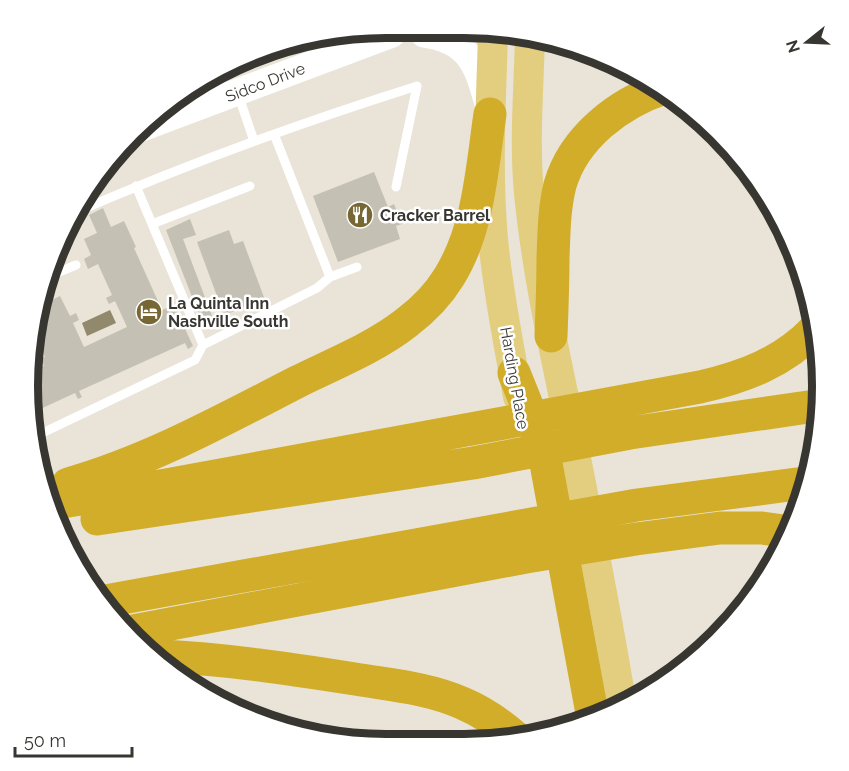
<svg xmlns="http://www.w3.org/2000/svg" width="849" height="771" viewBox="0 0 849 771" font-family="Raleway,sans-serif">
<rect width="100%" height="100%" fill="#e9e4d7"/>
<path fill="#92896d" d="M 110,310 L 116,323 L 87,336 L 82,323 Z"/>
<path fill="#c4c0b3" d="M 374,172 L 388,207 L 394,204 L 402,224 L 396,226 L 400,239 L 338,262 L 313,196 Z
M 103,208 L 111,227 L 124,221 L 136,247 L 134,248 L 162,310 L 174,305 L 193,346 L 188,349 L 185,343 L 79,391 L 82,397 L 78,399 L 75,393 L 34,412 L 34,370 L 44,366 L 41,358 L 45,357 L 34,333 L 34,315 L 37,307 L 60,296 L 70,316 L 76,313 L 79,320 L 73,323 L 84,347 L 127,327 L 115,301 L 109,304 L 106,298 L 112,295 L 98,264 L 88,269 L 84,259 L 91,255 L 84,239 L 97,233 L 89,215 Z
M 190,219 L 196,235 L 183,239 L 215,324 L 209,325 L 201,320 L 166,230 Z
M 229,230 L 234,244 L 243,241 L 265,300 L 224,315 L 197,242 Z"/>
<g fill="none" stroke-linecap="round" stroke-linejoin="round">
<path stroke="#fff" stroke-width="9" d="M 211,74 L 220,96
M 238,94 L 254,141
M 136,186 L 203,345 L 317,288 L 330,277 L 274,134
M 72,214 C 184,165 300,123 417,86 L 396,187
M 152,224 L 250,186
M 47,277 L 76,265
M 330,277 L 357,267
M 34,437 L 195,360 L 203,345"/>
<path stroke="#fff" stroke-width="27" d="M 424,34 C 469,40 477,64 488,104
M 139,129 L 392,34"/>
<path stroke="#e3ce7f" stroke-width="30" d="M 493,34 C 491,102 487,171 493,239 C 498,293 509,345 518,397
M 530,34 C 529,87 524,140 529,193 C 536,265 551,336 566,407 C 585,505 605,602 621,701"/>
<path stroke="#d1ad29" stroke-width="33" d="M 551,336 C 552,310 553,284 553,258 C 554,233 554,209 560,185 C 574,137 619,103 664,88
M 514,373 L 536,428 L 545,458 L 592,713
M 68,484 C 149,461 223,420 297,382 C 333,364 374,348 406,323 C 422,311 438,295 449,277 C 479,229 482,168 490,114
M 50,504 L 166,485 L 700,387 C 744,377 784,362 815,329
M 97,519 L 473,463 L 630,433 L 815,406
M 100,602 L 637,505 L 804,483
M 133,631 L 526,557 L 636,539 L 720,528 L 762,528 L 784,531
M 160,656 C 226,659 291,669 355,679 C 390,685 429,688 462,703 C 481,711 499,723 515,737"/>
</g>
<defs>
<symbol id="restaurant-disc" viewBox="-11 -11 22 22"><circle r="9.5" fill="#776735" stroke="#fff"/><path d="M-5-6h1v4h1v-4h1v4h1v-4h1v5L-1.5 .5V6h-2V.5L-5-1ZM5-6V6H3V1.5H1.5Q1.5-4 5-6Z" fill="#fff"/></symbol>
<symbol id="hotel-disc" viewBox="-11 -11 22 22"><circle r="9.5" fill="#776735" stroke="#fff"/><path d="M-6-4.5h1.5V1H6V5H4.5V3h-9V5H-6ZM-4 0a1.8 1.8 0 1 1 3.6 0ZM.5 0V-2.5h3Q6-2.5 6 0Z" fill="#fff"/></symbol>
</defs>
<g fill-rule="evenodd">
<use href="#restaurant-disc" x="345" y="200" width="30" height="30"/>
<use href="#hotel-disc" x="134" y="297" width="30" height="30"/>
</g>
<g text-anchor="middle" stroke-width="5" stroke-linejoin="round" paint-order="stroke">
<g font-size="16" fill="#383631" stroke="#fff">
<text transform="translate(265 82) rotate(-21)" y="6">Sidco Drive</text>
<text transform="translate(515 378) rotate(80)" y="6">Harding Place</text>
</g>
<g font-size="16" font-weight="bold" fill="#383631" stroke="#fff" text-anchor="start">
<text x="380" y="221">Cracker Barrel</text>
<text x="168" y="309">La Quinta Inn<tspan x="168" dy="18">Nashville South</tspan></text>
</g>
</g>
<path d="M0 0H849V771H0ZM386 38H464A348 348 0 0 1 812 386V386A348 348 0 0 1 464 734H386A348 348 0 0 1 38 386V386A348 348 0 0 1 386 38Z" fill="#fff" fill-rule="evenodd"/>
<path fill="none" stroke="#383631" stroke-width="8" d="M386 38H464A348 348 0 0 1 812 386V386A348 348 0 0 1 464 734H386A348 348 0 0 1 38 386V386A348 348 0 0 1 386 38Z"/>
<g transform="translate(807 42) rotate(252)" stroke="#ffffff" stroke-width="4.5" paint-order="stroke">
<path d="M0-4.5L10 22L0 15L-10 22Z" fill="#383631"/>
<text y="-9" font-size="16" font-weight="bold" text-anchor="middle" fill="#383631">N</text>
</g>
<path d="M15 747v9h117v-9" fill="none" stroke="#383631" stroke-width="3"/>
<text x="24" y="747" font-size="18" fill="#383631" stroke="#ffffff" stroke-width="4.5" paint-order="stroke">50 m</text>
</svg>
